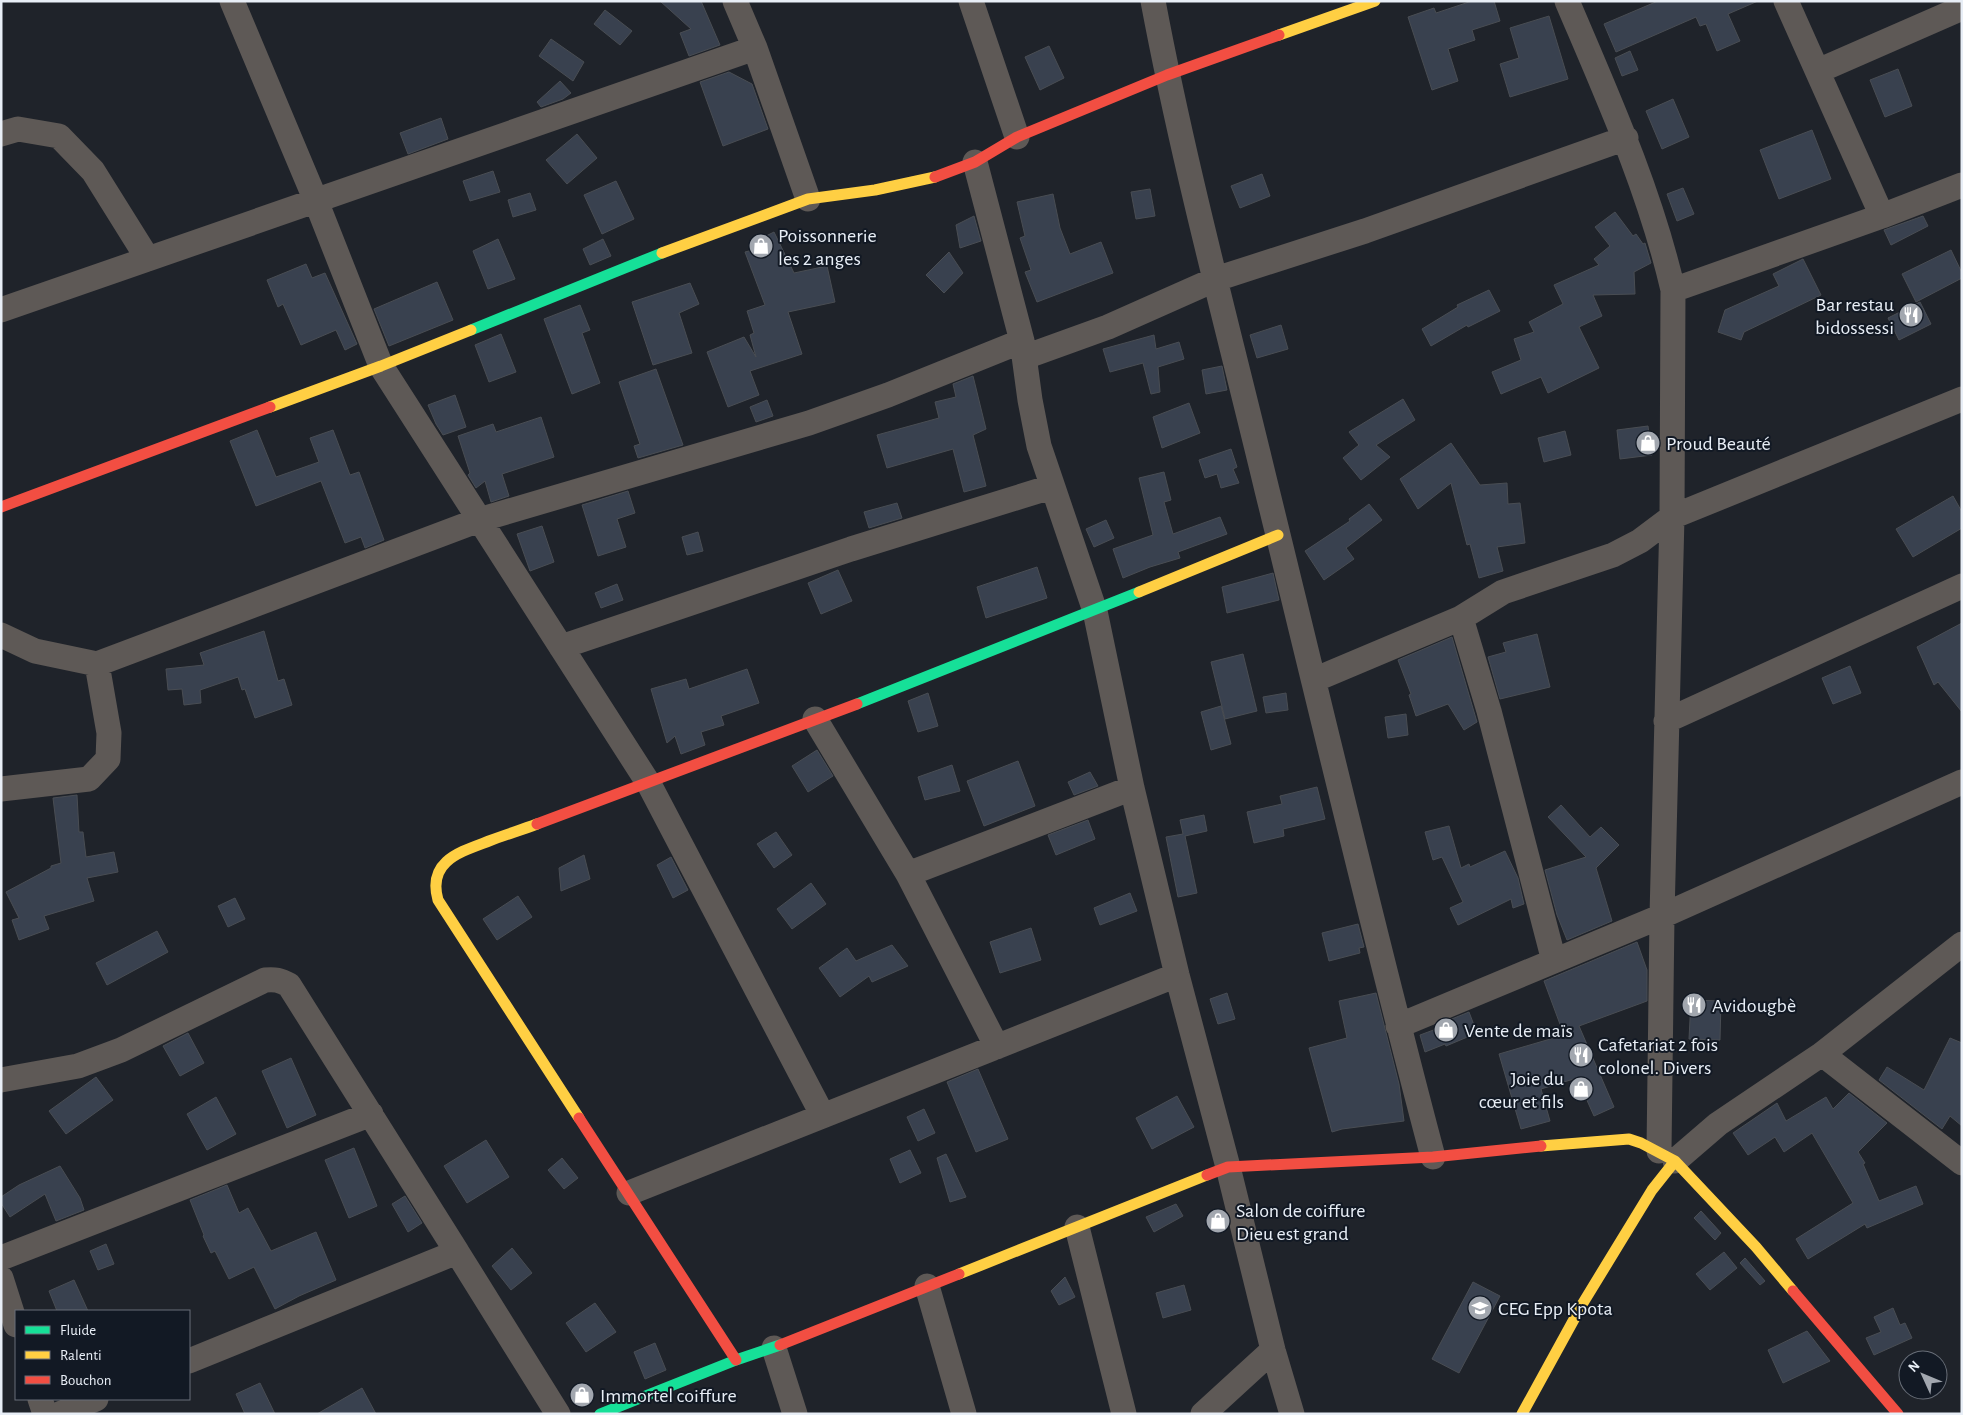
<svg xmlns="http://www.w3.org/2000/svg" width="1963" height="1415" viewBox="0 0 1963 1415" font-family="'Alegreya Sans',sans-serif">
<rect width="100%" height="100%" fill="#1f232a"/>
<path fill="#39414f" stroke="#494d53" d="M 660,1 L 701,1 L 720,45 L 689,56 L 680,33 L 691,29 Z
M 1472,1 L 1494,1 L 1500,21 L 1472,30 L 1475,40 L 1448,49 L 1458,81 L 1432,90 L 1408,17 L 1434,8 L 1436,13 Z
M 1658,1 L 1758,1 L 1728,14 L 1740,41 L 1717,51 L 1706,24 L 1700,26 L 1696,17 L 1616,52 L 1604,24 Z
M 605,10 L 632,31 L 620,45 L 594,24 Z
M 1549,16 L 1568,79 L 1510,97 L 1500,64 L 1519,58 L 1510,28 Z
M 551,39 L 584,62 L 573,81 L 539,56 Z
M 1049,46 L 1064,78 L 1040,90 L 1025,57 Z
M 1630,51 L 1638,70 L 1622,76 L 1615,58 Z
M 1898,69 L 1912,106 L 1885,117 L 1870,80 Z
M 729,72 L 752,84 L 768,129 L 723,146 L 700,82 Z
M 560,81 L 571,93 L 563,99 L 541,107 L 537,102 Z
M 1673,99 L 1689,137 L 1662,149 L 1646,111 Z
M 441,118 L 448,139 L 408,154 L 400,133 Z
M 1812,130 L 1831,179 L 1779,199 L 1760,150 Z
M 577,134 L 597,158 L 567,184 L 546,160 Z
M 493,171 L 500,192 L 470,201 L 463,181 Z
M 1262,174 L 1270,196 L 1240,208 L 1231,186 Z
M 616,181 L 634,219 L 602,234 L 584,195 Z
M 1683,188 L 1694,214 L 1677,221 L 1667,194 Z
M 1150,189 L 1155,216 L 1136,219 L 1131,192 Z
M 530,193 L 536,210 L 513,217 L 508,200 Z
M 1053,194 L 1060,228 L 1070,254 L 1101,242 L 1113,273 L 1037,302 L 1025,272 L 1031,270 L 1020,238 L 1025,236 L 1017,202 Z
M 1615,212 L 1633,236 L 1636,234 L 1643,244 L 1645,243 L 1651,263 L 1634,272 L 1635,294 L 1593,295 L 1602,316 L 1579,327 L 1599,368 L 1548,393 L 1541,377 L 1501,394 L 1492,372 L 1521,360 L 1514,339 L 1534,332 L 1529,322 L 1563,304 L 1554,285 L 1599,265 L 1594,259 L 1610,246 L 1595,227 Z
M 974,216 L 981,241 L 960,248 L 956,225 Z
M 1923,216 L 1928,226 L 1891,245 L 1884,230 Z
M 774,232 L 794,273 L 827,266 L 835,302 L 788,312 L 802,354 L 750,371 L 759,395 L 728,407 L 707,352 L 744,337 L 756,357 L 750,335 L 754,333 L 747,311 L 765,305 L 745,252 L 753,250 L 750,244 Z
M 498,239 L 515,279 L 488,289 L 473,251 Z
M 603,239 L 611,256 L 590,265 L 583,249 Z
M 1951,250 L 1962,273 L 1962,278 L 1916,302 L 1902,274 Z
M 949,252 L 963,273 L 944,293 L 926,275 Z
M 1803,259 L 1821,295 L 1744,332 L 1741,340 L 1718,332 L 1725,310 L 1779,286 L 1773,274 Z
M 306,264 L 312,278 L 325,273 L 357,344 L 345,350 L 336,330 L 301,345 L 283,304 L 278,307 L 267,280 Z
M 437,282 L 453,320 L 389,346 L 374,309 Z
M 690,283 L 699,304 L 679,313 L 692,353 L 653,365 L 632,302 Z
M 1489,290 L 1500,311 L 1468,327 L 1467,325 L 1431,346 L 1422,329 L 1458,307 L 1457,305 Z
M 1920,302 L 1931,324 L 1899,340 L 1888,318 Z
M 580,305 L 590,330 L 582,333 L 600,383 L 572,394 L 544,319 Z
M 1281,325 L 1288,349 L 1257,358 L 1250,335 Z
M 501,334 L 516,372 L 489,382 L 475,345 Z
M 1154,335 L 1156,349 L 1179,342 L 1184,359 L 1158,367 L 1160,392 L 1151,394 L 1143,363 L 1110,372 L 1103,349 Z
M 1222,366 L 1227,390 L 1206,394 L 1202,370 Z
M 656,369 L 683,445 L 638,458 L 634,446 L 640,444 L 619,382 Z
M 973,376 L 986,429 L 973,435 L 986,486 L 964,492 L 953,449 L 887,468 L 877,435 L 939,418 L 935,402 L 956,397 L 953,384 Z
M 455,395 L 466,427 L 443,435 L 436,424 L 428,405 Z
M 1403,399 L 1415,420 L 1376,445 L 1390,457 L 1361,480 L 1343,458 L 1359,445 L 1349,432 Z
M 767,400 L 773,416 L 756,422 L 750,407 Z
M 1189,403 L 1200,433 L 1162,448 L 1153,417 Z
M 541,417 L 554,457 L 502,474 L 509,496 L 491,502 L 485,481 L 476,488 L 468,475 L 470,473 L 458,436 L 493,424 L 496,432 Z
M 1648,426 L 1652,455 L 1620,459 L 1617,430 Z
M 257,430 L 276,477 L 319,462 L 310,438 L 333,430 L 350,475 L 359,472 L 384,540 L 365,548 L 361,537 L 345,543 L 321,481 L 256,506 L 230,441 Z
M 1565,431 L 1571,455 L 1544,462 L 1538,438 Z
M 1451,443 L 1480,485 L 1507,483 L 1508,504 L 1520,503 L 1525,543 L 1497,547 L 1503,571 L 1479,578 L 1470,544 L 1467,545 L 1451,483 L 1418,509 L 1400,479 Z
M 1231,449 L 1237,467 L 1233,469 L 1239,483 L 1221,488 L 1217,474 L 1205,478 L 1199,460 Z
M 1164,472 L 1171,500 L 1164,502 L 1173,534 L 1220,517 L 1227,534 L 1178,552 L 1180,558 L 1150,567 L 1123,578 L 1113,549 L 1153,535 L 1139,478 Z
M 628,491 L 635,513 L 617,519 L 626,547 L 598,556 L 582,505 Z
M 1953,496 L 1962,512 L 1962,528 L 1913,557 L 1896,529 Z
M 897,503 L 902,518 L 869,528 L 864,512 Z
M 1369,504 L 1382,520 L 1346,548 L 1354,559 L 1324,580 L 1305,551 L 1350,521 L 1349,519 Z
M 1106,520 L 1114,538 L 1094,547 L 1086,529 Z
M 542,526 L 554,562 L 530,571 L 517,534 Z
M 698,532 L 703,551 L 687,555 L 682,537 Z
M 1037,567 L 1047,598 L 986,618 L 977,587 Z
M 838,570 L 852,601 L 821,614 L 808,583 Z
M 1273,573 L 1279,600 L 1227,613 L 1222,587 Z
M 617,584 L 623,600 L 601,608 L 595,593 Z
M 1962,623 L 1962,712 L 1938,682 L 1934,685 L 1917,647 Z
M 264,631 L 278,681 L 284,679 L 292,705 L 255,718 L 245,689 L 242,690 L 238,677 L 200,690 L 201,703 L 184,705 L 182,689 L 168,690 L 166,669 L 204,665 L 200,653 Z
M 1537,634 L 1550,687 L 1500,699 L 1488,657 L 1506,652 L 1503,643 Z
M 1452,637 L 1477,722 L 1464,730 L 1448,704 L 1416,716 L 1409,695 L 1411,694 L 1398,660 Z
M 1243,654 L 1257,711 L 1225,719 L 1211,662 Z
M 1850,666 L 1861,693 L 1833,704 L 1822,678 Z
M 747,669 L 759,703 L 721,716 L 724,725 L 701,732 L 705,745 L 681,754 L 675,736 L 667,743 L 651,689 L 686,679 L 689,689 Z
M 928,693 L 938,726 L 918,732 L 908,701 Z
M 1286,693 L 1288,710 L 1266,713 L 1263,697 Z
M 1221,706 L 1231,744 L 1211,750 L 1201,712 Z
M 1406,714 L 1408,735 L 1388,738 L 1385,717 Z
M 817,750 L 833,776 L 808,792 L 792,766 Z
M 1018,761 L 1035,806 L 984,826 L 967,781 Z
M 952,765 L 960,791 L 925,800 L 918,777 Z
M 1090,772 L 1098,786 L 1074,795 L 1068,782 Z
M 1317,787 L 1325,819 L 1283,829 L 1284,836 L 1254,843 L 1247,812 L 1282,804 L 1280,796 Z
M 77,795 L 79,832 L 83,832 L 86,857 L 114,852 L 118,872 L 87,878 L 94,901 L 44,916 L 49,929 L 19,940 L 12,920 L 19,918 L 6,892 L 51,868 L 51,866 L 61,863 L 53,798 Z
M 1561,805 L 1590,837 L 1601,827 L 1619,845 L 1596,868 L 1612,921 L 1567,940 L 1557,915 L 1545,870 L 1586,857 L 1548,817 Z
M 1204,815 L 1207,831 L 1185,836 L 1197,893 L 1178,897 L 1166,837 L 1183,834 L 1180,820 Z
M 1088,820 L 1095,839 L 1056,855 L 1048,835 Z
M 1449,826 L 1461,868 L 1469,864 L 1470,867 L 1505,851 L 1518,878 L 1524,904 L 1513,908 L 1511,899 L 1458,925 L 1450,908 L 1463,902 L 1442,857 L 1433,860 L 1425,832 Z
M 776,832 L 792,855 L 774,868 L 757,844 Z
M 584,855 L 590,879 L 561,891 L 559,868 Z
M 671,857 L 688,890 L 673,898 L 657,865 Z
M 811,883 L 826,904 L 792,929 L 777,909 Z
M 1130,893 L 1137,911 L 1100,925 L 1094,908 Z
M 518,896 L 532,917 L 497,940 L 483,919 Z
M 235,898 L 245,919 L 228,927 L 218,906 Z
M 1358,924 L 1364,947 L 1359,948 L 1360,953 L 1329,961 L 1322,933 Z
M 1031,928 L 1041,960 L 1000,973 L 990,942 Z
M 157,931 L 168,952 L 107,985 L 96,963 Z
M 1637,942 L 1647,970 L 1647,1001 L 1579,1026 L 1614,1107 L 1594,1116 L 1577,1078 L 1541,1089 L 1550,1121 L 1521,1129 L 1499,1054 L 1564,1035 L 1544,981 Z
M 892,945 L 908,966 L 872,982 L 869,976 L 840,997 L 819,968 L 847,948 L 856,961 Z
M 1227,993 L 1235,1019 L 1218,1024 L 1210,999 Z
M 1376,993 L 1399,1084 L 1404,1121 L 1342,1129 L 1332,1132 L 1309,1048 L 1347,1038 L 1339,1001 Z
M 1691,1000 L 1721,1001 L 1720,1040 L 1689,1039 Z
M 1469,1012 L 1477,1033 L 1446,1046 L 1445,1044 L 1425,1052 L 1420,1035 L 1439,1028 L 1437,1025 Z
M 188,1033 L 204,1063 L 180,1076 L 163,1046 Z
M 1950,1038 L 1962,1043 L 1962,1126 L 1950,1116 L 1942,1129 L 1879,1080 L 1887,1067 L 1924,1090 Z
M 291,1058 L 316,1115 L 287,1128 L 262,1071 Z
M 978,1069 L 1008,1139 L 976,1152 L 947,1082 Z
M 96,1077 L 113,1100 L 66,1134 L 49,1111 Z
M 1849,1093 L 1887,1123 L 1858,1152 L 1865,1163 L 1863,1164 L 1879,1201 L 1916,1186 L 1923,1204 L 1867,1228 L 1865,1224 L 1808,1259 L 1796,1239 L 1853,1203 L 1812,1133 L 1784,1152 L 1775,1137 L 1748,1155 L 1733,1133 L 1777,1103 L 1786,1121 L 1826,1097 L 1833,1109 Z
M 1177,1096 L 1194,1127 L 1152,1149 L 1136,1118 Z
M 216,1097 L 236,1134 L 207,1150 L 187,1114 Z
M 924,1109 L 935,1133 L 918,1141 L 907,1117 Z
M 486,1140 L 509,1177 L 467,1203 L 444,1166 Z
M 354,1148 L 377,1206 L 349,1218 L 325,1160 Z
M 910,1150 L 921,1173 L 900,1183 L 890,1159 Z
M 946,1154 L 966,1197 L 950,1202 L 937,1158 Z
M 562,1158 L 578,1178 L 564,1189 L 548,1170 Z
M 60,1166 L 80,1198 L 84,1210 L 56,1221 L 45,1194 L 10,1217 L 1,1203 L 1,1197 L 19,1185 Z
M 227,1185 L 239,1213 L 248,1208 L 271,1251 L 316,1232 L 336,1280 L 299,1296 L 275,1309 L 254,1267 L 229,1279 L 215,1251 L 211,1253 L 203,1236 L 204,1235 L 190,1200 Z
M 405,1196 L 422,1223 L 408,1232 L 392,1204 Z
M 1176,1204 L 1183,1216 L 1154,1232 L 1146,1217 Z
M 1701,1211 L 1721,1233 L 1715,1240 L 1694,1218 Z
M 106,1244 L 114,1264 L 98,1270 L 90,1251 Z
M 512,1248 L 532,1273 L 511,1290 L 492,1266 Z
M 1724,1252 L 1737,1268 L 1710,1290 L 1696,1274 Z
M 1745,1258 L 1765,1281 L 1760,1285 L 1740,1263 Z
M 1065,1277 L 1075,1297 L 1059,1305 L 1051,1291 Z
M 74,1280 L 88,1311 L 57,1311 L 49,1291 Z
M 1473,1282 L 1500,1296 L 1459,1373 L 1432,1359 Z
M 1184,1285 L 1191,1310 L 1163,1318 L 1156,1293 Z
M 595,1303 L 616,1332 L 586,1352 L 566,1323 Z
M 1893,1308 L 1900,1325 L 1905,1323 L 1912,1338 L 1874,1355 L 1866,1338 L 1881,1332 L 1874,1317 Z
M 1807,1331 L 1830,1361 L 1783,1383 L 1768,1350 Z
M 655,1343 L 666,1370 L 645,1379 L 634,1352 Z
M 260,1383 L 275,1414 L 245,1414 L 236,1394 Z
M 362,1388 L 376,1414 L 317,1414 Z"/>
<g fill="none" stroke-linecap="round" stroke-linejoin="round">
<path stroke="#5e5956" stroke-width="25" d="M 232,1 L 316,201 L 381,366 L 649,784 L 823,1116
M 735,1 L 755,48 L 808,199
M 971,1 L 1017,137
M 1153,1 C 1184,166 1228,328 1267,490 C 1322,713 1374,936 1433,1157
M 1567,1 C 1607,95 1650,190 1673,290 L 1672,517 L 1662,916 L 1659,1151
M 1786,1 L 1882,216
M 1818,71 L 1962,8
M 1,134 L 18,129 L 59,136 L 93,171 L 148,259
M 975,162 L 1022,341 L 1030,400 L 1039,446 L 1095,611 L 1132,788 L 1177,975 L 1228,1167 L 1273,1350 L 1292,1414
M 1673,290 L 1882,216 L 1962,185
M 1,310 L 755,48
M 1025,357 L 1108,327 L 1216,279 L 1365,231 L 1626,138
M 1461,618 L 1489,711 L 1554,961
M 1,635 L 35,651 L 97,664 L 479,520 L 809,423 L 888,395 L 1022,341
M 561,647 L 851,549 L 1051,487
M 1314,680 L 1461,618 L 1503,592 L 1613,555 L 1640,541 L 1672,517 L 1962,399
M 815,719 L 908,874 L 997,1047
M 1666,721 L 1962,586
M 1,789 L 89,779 L 108,759 L 109,733 L 97,664
M 908,874 L 1132,788
M 1398,1026 L 1662,916 L 1962,782
M 1822,1054 L 1962,1163
M 1,1080 L 78,1066 L 121,1050 L 265,980 C 275,979 280,980 289,985 L 457,1252
M 1675,1161 L 1718,1124 L 1822,1054 L 1962,944
M 629,1193 L 1177,975
M 1077,1227 L 1124,1414
M 1,1258 L 371,1114
M 1,1278 L 16,1325
M 927,1286 L 964,1414
M 774,1348 L 795,1414
M 189,1361 L 457,1252 L 558,1414
M 40,1399 L 45,1414
M 59,1414 L 96,1399
M 1203,1414 L 1273,1350"/>
<path stroke="#16e098" stroke-width="11" d="M 471,330 L 662,253
M 857,704 L 1139,592
M 600,1414 L 736,1360 L 780,1345"/>
<path stroke="#ffcf43" stroke-width="11" d="M 1279,35 L 1375,1
M 662,253 L 808,199 L 875,190 L 935,177
M 270,407 L 381,366 L 471,330
M 1139,592 L 1278,535
M 537,824 C 521,830 505,835 489,841 C 460,852 427,861 438,900 L 579,1118
M 1541,1146 L 1629,1139 L 1641,1143 L 1675,1161 L 1756,1247 L 1793,1291
M 959,1274 L 1207,1175
M 1522,1414 L 1583,1303 L 1652,1190 L 1675,1161"/>
<path stroke="#f24e42" stroke-width="11" d="M 935,177 L 975,162 L 1017,137 L 1167,75 L 1279,35
M 1,507 L 270,407
M 537,824 L 857,704
M 579,1118 L 736,1360
M 1207,1175 L 1228,1167 L 1433,1157 L 1541,1146
M 1793,1291 L 1898,1414
M 780,1345 L 959,1274"/>
</g>
<defs>
<symbol id="shop-disc" viewBox="-11 -11 22 22"><circle r="9.5" fill="#a2a7af" stroke="#121924"/><path d="M-5-2.5h2.3a2.7 3.5 0 0 1 5.4 0H5L5.5 6h-11ZM-1.5-2.5h3a1.5 2.3 0 0 0-3 0Z" fill="#fff"/></symbol>
<symbol id="restaurant-disc" viewBox="-11 -11 22 22"><circle r="9.5" fill="#a2a7af" stroke="#121924"/><path d="M-5-6h1v4h1v-4h1v4h1v-4h1v5L-1.5 .5V6h-2V.5L-5-1ZM5-6V6H3V1.5H1.5Q1.5-4 5-6Z" fill="#fff"/></symbol>
<symbol id="school-disc" viewBox="-11 -11 22 22"><circle r="9.5" fill="#a2a7af" stroke="#121924"/><path d="M0-5L7-2L0 1L-7-2ZM-4 1L0 2.5L4 1V4Q0 6-4 4Z" fill="#fff"/></symbol>
</defs>
<g fill-rule="evenodd">
<use href="#shop-disc" x="747" y="232" width="28" height="28"/>
<use href="#restaurant-disc" x="1897" y="301" width="28" height="28"/>
<use href="#shop-disc" x="1634" y="429" width="28" height="28"/>
<use href="#restaurant-disc" x="1680" y="991" width="28" height="28"/>
<use href="#shop-disc" x="1432" y="1016" width="28" height="28"/>
<use href="#restaurant-disc" x="1567" y="1041" width="28" height="28"/>
<use href="#shop-disc" x="1567" y="1075" width="28" height="28"/>
<use href="#shop-disc" x="1204" y="1207" width="28" height="28"/>
<use href="#school-disc" x="1466" y="1294" width="28" height="28"/>
<use href="#shop-disc" x="568" y="1381" width="28" height="28"/>
</g>
<g text-anchor="middle" stroke-width="4" stroke-linejoin="round" paint-order="stroke">
<g font-size="20" fill="#e8eef6" stroke="#121924" text-anchor="start">
<text x="778" y="242">Poissonnerie<tspan x="778" dy="23">les 2 anges</tspan></text>
<text x="1894" y="311" text-anchor="end">Bar restau<tspan x="1894" dy="23">bidossessi</tspan></text>
<text x="1666" y="450">Proud Beauté</text>
<text x="1712" y="1012">Avidougbè</text>
<text x="1464" y="1037">Vente de maïs</text>
<text x="1598" y="1051">Cafetariat 2 fois<tspan x="1598" dy="23">colonel. Divers</tspan></text>
<text x="1564" y="1085" text-anchor="end">Joie du<tspan x="1564" dy="23">cœur et fils</tspan></text>
<text x="1236" y="1217">Salon de coiffure<tspan x="1236" dy="23">Dieu est grand</tspan></text>
<text x="1498" y="1315">CEG Epp Kpota</text>
<text x="600" y="1402">Immortel coiffure</text>
</g>
</g>
<rect width="1963" height="1415" fill="none" stroke="#e8eef6" stroke-width="5"/>
<rect x="15" y="1310" width="175" height="90" fill="#121924" stroke="#686e78"/>
<rect x="25" y="1326" width="25" height="8" fill="#16e098" stroke="#686e78"/>
<text x="60" y="1335" font-size="15" fill="#e8eef6">Fluide</text>
<rect x="25" y="1351" width="25" height="8" fill="#ffcf43" stroke="#686e78"/>
<text x="60" y="1360" font-size="15" fill="#e8eef6">Ralenti</text>
<rect x="25" y="1376" width="25" height="8" fill="#f24e42" stroke="#686e78"/>
<text x="60" y="1385" font-size="15" fill="#e8eef6">Bouchon</text>
<g transform="translate(1923 1375) rotate(314)"><circle r="24" fill="#121924" stroke="#686e78"/>
<path d="M0-4L9 19L0 12L-9 19Z" fill="#a2a7af"/>
<text y="-8" font-size="14" font-weight="bold" text-anchor="middle" fill="#e8eef6">N</text>
</g>
</svg>
